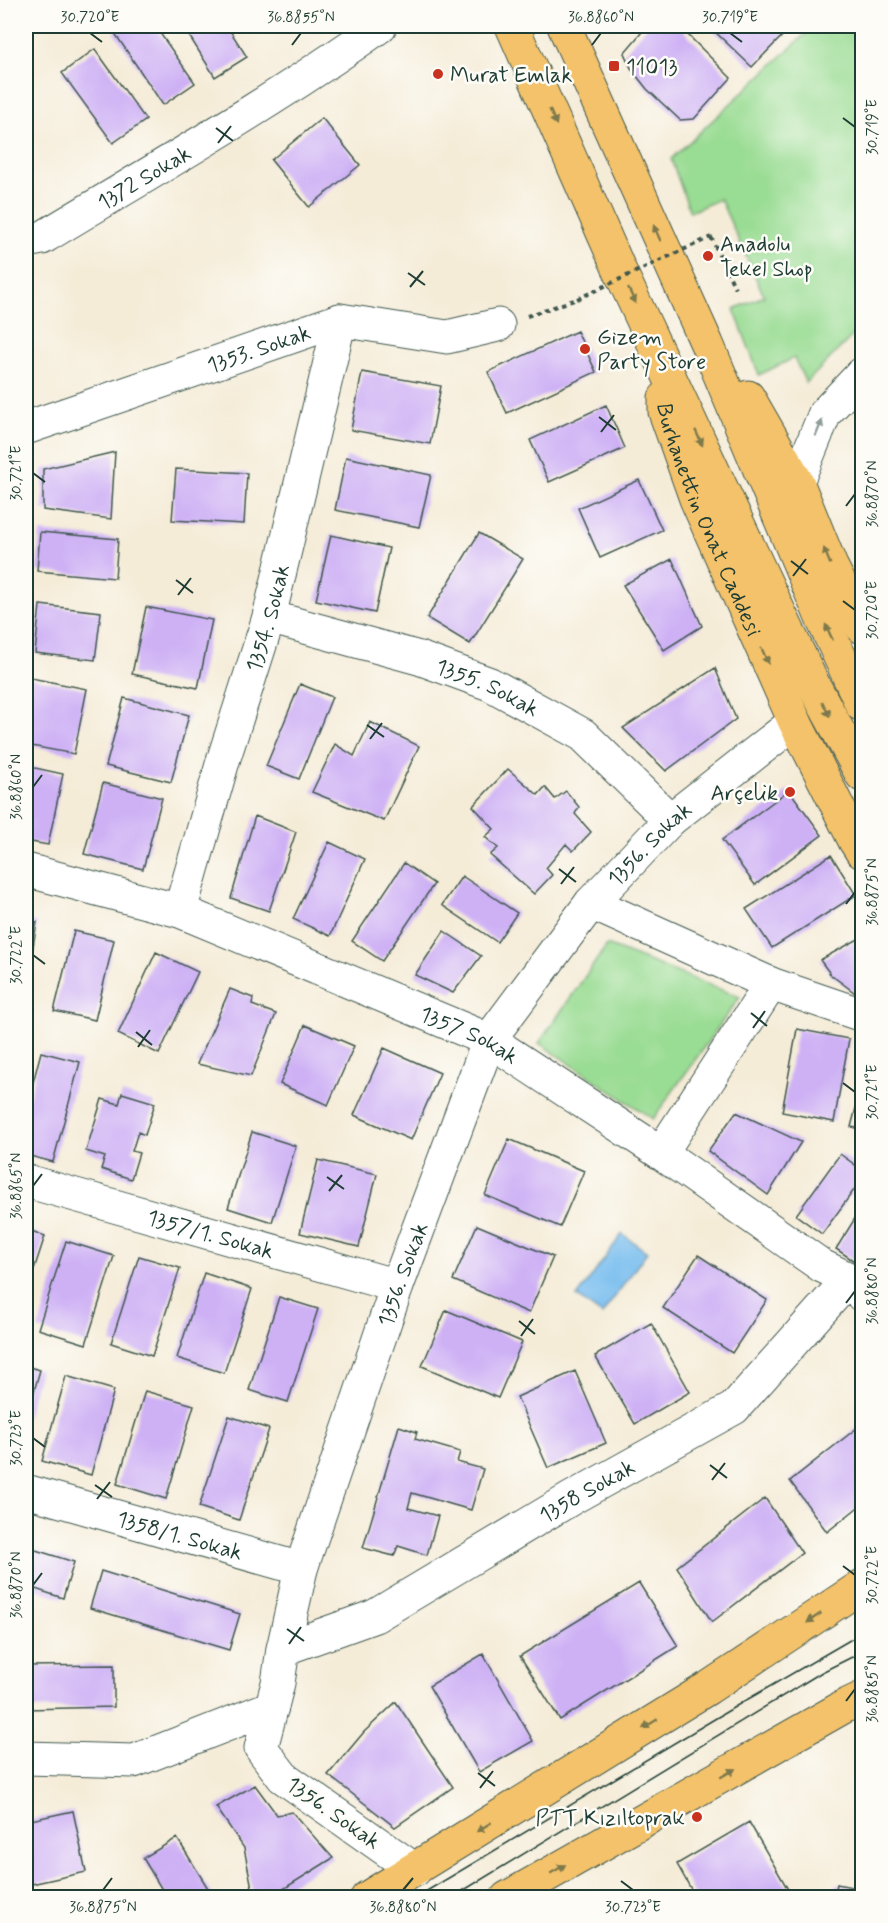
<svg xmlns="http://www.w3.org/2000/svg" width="888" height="1923" viewBox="0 0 888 1923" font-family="Mynerve,sans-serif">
<rect width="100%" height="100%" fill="#fdfcf7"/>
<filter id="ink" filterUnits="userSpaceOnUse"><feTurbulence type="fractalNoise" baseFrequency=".0167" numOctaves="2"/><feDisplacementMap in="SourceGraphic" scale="12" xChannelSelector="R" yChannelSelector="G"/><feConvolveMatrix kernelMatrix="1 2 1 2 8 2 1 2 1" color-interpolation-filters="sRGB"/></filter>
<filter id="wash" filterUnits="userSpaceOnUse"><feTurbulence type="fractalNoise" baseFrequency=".008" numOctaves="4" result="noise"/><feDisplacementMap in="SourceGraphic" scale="24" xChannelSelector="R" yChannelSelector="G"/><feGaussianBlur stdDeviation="1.35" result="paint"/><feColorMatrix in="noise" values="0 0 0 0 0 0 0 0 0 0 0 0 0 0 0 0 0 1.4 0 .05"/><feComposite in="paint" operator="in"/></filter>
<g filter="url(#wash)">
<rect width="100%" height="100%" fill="#f5ecd8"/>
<path fill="#99dc93" stroke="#5c8c64" stroke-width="1.5" d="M 814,26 L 862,26 L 862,326 L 806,383 L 794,358 L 759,375 L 734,309 L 764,296 L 720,199 L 690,212 L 671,159 Z
M 607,945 L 740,997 L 653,1119 L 539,1043 Z"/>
<path fill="#78bdef" stroke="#4c7d92" stroke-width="1.5" d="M 622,1234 L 647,1252 L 602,1315 L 577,1297 Z"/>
<g id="blocks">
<path fill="#ceb1f5" d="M 123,26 L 155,26 L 195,83 L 163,105 L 114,32 Z
M 183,26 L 227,26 L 247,57 L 215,77 Z
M 647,26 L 679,26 L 731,78 L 694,119 L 680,120 L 647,89 L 632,70 L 624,53 Z
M 709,26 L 792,26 L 752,67 Z
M 95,49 L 146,120 L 113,143 L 62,73 Z
M 322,118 L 360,165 L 309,207 L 271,160 Z
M 577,331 L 596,372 L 507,413 L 488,372 Z
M 362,372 L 441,386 L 430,444 L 351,430 Z
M 606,405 L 625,448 L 549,482 L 530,440 Z
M 115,452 L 111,519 L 43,510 L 43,469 Z
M 346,457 L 431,475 L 419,527 L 335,510 Z
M 176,469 L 247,473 L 244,524 L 172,520 Z
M 639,480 L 662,530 L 600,558 L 578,508 Z
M 40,532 L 118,539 L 115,578 L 37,571 Z
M 479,533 L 523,559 L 470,644 L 427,618 Z
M 331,535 L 389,548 L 375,613 L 316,600 Z
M 672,559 L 702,626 L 664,650 L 623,585 Z
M 40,605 L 101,612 L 95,660 L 35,653 Z
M 146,607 L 212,620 L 198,688 L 132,674 Z
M 715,668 L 736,719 L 666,771 L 623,728 Z
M 26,677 L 87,689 L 74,754 L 26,745 Z
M 300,684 L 332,697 L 299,779 L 266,766 Z
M 124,698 L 189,715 L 171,782 L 106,766 Z
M 370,722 L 419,746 L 384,821 L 312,792 L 335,744 L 354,756 Z
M 26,766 L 63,774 L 48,845 L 26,841 Z
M 508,769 L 538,795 L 545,787 L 555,799 L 566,791 L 579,807 L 575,814 L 591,832 L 573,851 L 566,844 L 546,868 L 552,875 L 534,894 L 490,855 L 498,848 L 485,837 L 494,829 L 473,806 Z
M 103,783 L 162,798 L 143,869 L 84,854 Z
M 789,790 L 822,835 L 755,885 L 722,840 Z
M 255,816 L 296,832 L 269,911 L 231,898 Z
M 329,842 L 365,859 L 330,936 L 293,919 Z
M 831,855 L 856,895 L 772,948 L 746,909 Z
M 404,863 L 434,884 L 382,961 L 352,941 Z
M 462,876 L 517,913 L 497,942 L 442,905 Z
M 26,920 L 37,922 L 27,984 L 26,984 Z
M 74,931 L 114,940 L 95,1020 L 54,1011 Z
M 444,931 L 481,956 L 453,993 L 415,975 Z
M 862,937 L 862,998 L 831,975 L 820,960 Z
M 156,952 L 198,972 L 159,1054 L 118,1034 Z
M 230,989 L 253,998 L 252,1005 L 276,1014 L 251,1076 L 197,1064 Z
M 305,1025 L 354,1046 L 328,1105 L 280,1084 Z
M 797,1029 L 849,1039 L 834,1122 L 782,1112 Z
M 384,1048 L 440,1073 L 411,1140 L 354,1115 Z
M 41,1052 L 80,1062 L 53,1162 L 26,1155 L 26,1109 Z
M 862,1085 L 862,1129 L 851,1127 Z
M 122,1093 L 155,1103 L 145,1135 L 138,1132 L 132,1151 L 139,1153 L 131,1179 L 101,1169 L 105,1157 L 86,1151 L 102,1099 L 119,1104 Z
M 736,1112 L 801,1142 L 768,1195 L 708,1151 Z
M 252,1132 L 296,1146 L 272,1222 L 228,1208 Z
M 509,1139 L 584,1171 L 560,1227 L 485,1195 Z
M 840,1154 L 862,1170 L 862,1179 L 822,1234 L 796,1215 Z
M 318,1160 L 377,1174 L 359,1247 L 300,1233 Z
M 862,1207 L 862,1266 L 836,1249 Z
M 477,1225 L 553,1257 L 529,1313 L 453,1280 Z
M 26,1229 L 45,1236 L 26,1294 Z
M 66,1241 L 114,1256 L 86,1344 L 38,1329 Z
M 698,1255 L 767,1300 L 732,1353 L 663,1308 Z
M 139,1256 L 180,1268 L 152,1356 L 111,1343 Z
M 204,1273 L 252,1289 L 224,1373 L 177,1358 Z
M 279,1297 L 318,1309 L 288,1402 L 249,1390 Z
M 446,1310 L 522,1342 L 498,1398 L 422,1366 Z
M 651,1323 L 690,1392 L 635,1424 L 595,1356 Z
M 26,1366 L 40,1370 L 26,1420 Z
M 575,1371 L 606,1443 L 548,1468 L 517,1397 Z
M 66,1376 L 114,1390 L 91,1475 L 42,1461 Z
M 145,1391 L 194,1405 L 166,1499 L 117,1484 Z
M 229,1416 L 269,1429 L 239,1520 L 199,1507 Z
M 862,1424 L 862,1504 L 827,1532 L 790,1481 Z
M 399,1426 L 417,1432 L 415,1439 L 460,1452 L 457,1462 L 483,1469 L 471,1510 L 412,1493 L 408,1508 L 438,1516 L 427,1555 L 398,1546 L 394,1556 L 363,1548 Z
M 765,1498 L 802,1553 L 712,1622 L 677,1567 Z
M 26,1547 L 74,1562 L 63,1598 L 26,1586 Z
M 101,1571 L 240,1614 L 229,1650 L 90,1608 Z
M 639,1583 L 678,1646 L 560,1720 L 520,1656 Z
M 483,1654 L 533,1741 L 479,1772 L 429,1686 Z
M 114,1665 L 114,1707 L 26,1709 L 26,1666 Z
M 396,1702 L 453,1787 L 395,1827 L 328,1775 L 364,1732 Z
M 255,1785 L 277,1815 L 292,1812 L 333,1858 L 269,1898 L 254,1898 L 244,1848 L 216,1807 Z
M 73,1811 L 86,1872 L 27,1885 L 26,1821 Z
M 749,1822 L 793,1898 L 696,1898 L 677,1864 Z
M 177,1838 L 214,1898 L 167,1898 L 143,1858 Z
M 837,1884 L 862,1889 L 862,1898 L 834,1898 Z"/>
</g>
</g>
<g filter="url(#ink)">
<use href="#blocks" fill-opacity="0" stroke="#3f574d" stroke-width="1.5"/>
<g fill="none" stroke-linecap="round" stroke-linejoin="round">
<defs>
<g id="minor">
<path id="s1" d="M 26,241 L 42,238 C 156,169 272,103 380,26"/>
<path id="s2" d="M 26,428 L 340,320 L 447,337 L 498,325"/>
<path d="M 797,482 L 825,413 L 862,374"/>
<path id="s3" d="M 269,617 L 419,658 L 490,684 L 583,735 L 670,820"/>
<path id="s4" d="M 26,870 L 180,911 L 489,1040 L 661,1153 L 822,1266 L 849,1279 L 862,1295"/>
<path d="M 591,903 L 771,984 L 862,1015"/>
<path id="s5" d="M 180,911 L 223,761 L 269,617 L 340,320"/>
<path d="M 661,1153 L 771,984"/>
<path id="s6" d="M 26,1181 L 397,1286"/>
<path id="s7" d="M 26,1491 L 301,1569"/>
<path id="s8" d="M 283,1649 L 375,1616 L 572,1498 L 734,1408 L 849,1279"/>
<path d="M 26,1758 L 134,1761 L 272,1707"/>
<path id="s9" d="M 415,1870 L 283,1777 L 261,1748 L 278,1683 L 283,1649 L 301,1569 L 397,1286 L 489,1040 L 591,903 L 670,820 L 795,722"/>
</g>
<g id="major">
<path d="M 512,26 L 620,271 L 811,680 L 862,775"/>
<path d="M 564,26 L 707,344 L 822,618 L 862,705"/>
<path d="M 748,397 L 797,482 L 831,566 L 862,627"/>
<path id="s10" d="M 665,398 L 665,412 L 696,499 L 795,722 L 855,841 L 862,852"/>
<path d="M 367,1898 L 708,1688 L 862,1586"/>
<path d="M 507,1898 L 845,1706 L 862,1698"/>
</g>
</defs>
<use href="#minor" stroke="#3f574d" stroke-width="35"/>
<use href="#major" stroke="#3f574d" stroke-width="35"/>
<path stroke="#3f574d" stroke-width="4" stroke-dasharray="4.5 4.5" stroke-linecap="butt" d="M 711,237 L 735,288
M 527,316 L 577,299"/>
<use href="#minor" stroke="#fff" stroke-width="33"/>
<use href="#major" stroke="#f3c26a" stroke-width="33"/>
<path stroke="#1f3d34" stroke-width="1.5" d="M 415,1898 L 743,1702 L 862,1633
M 451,1898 L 822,1672 L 862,1652"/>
<path stroke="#3f574d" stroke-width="4" stroke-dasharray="4.5 4.5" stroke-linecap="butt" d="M 577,299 L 711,237"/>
</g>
<defs><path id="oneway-solid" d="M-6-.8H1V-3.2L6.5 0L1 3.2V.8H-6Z" transform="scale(1.5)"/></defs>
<g fill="#7e794c">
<use href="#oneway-solid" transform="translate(553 117) rotate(66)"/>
<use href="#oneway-solid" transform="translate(657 233) rotate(-114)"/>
<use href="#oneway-solid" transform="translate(632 296) rotate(64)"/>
<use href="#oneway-solid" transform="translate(699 438) rotate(65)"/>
<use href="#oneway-solid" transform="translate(827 556) rotate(-112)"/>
<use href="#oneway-solid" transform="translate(829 632) rotate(-115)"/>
<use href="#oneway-solid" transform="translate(765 656) rotate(66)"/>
<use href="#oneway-solid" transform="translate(826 709) rotate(63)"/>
<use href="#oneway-solid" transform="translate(814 1618) rotate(146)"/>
<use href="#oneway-solid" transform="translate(650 1724) rotate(148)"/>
<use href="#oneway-solid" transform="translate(728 1773) rotate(-30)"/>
<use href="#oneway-solid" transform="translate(484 1827) rotate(148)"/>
<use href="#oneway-solid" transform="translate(558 1869) rotate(-30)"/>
</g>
<use fill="#8f9e9a" href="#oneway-solid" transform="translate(819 428) rotate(-68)"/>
</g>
<path fill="none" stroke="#1f3d34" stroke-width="2" d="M 90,33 L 102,42M 730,33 L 742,42M 292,45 L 301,33M 592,45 L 601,33M 843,118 L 855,127M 216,128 L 233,141M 218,143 L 231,126M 408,273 L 425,285M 410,287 L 423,271M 599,417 L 616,430M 601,432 L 614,415M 33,473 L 45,482M 846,506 L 855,494M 791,561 L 808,574M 793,576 L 806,559M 176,580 L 193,593M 178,595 L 191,578M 843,601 L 855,610M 367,725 L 384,737M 370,739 L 382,723M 33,787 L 42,775M 559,869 L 576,882M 561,884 L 574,867M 846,904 L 855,892M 33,955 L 45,964M 751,1013 L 767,1026M 753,1028 L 765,1011M 136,1032 L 152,1045M 138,1047 L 150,1030M 843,1083 L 855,1092M 327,1177 L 344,1189M 33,1186 L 42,1174M 329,1191 L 342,1175M 846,1303 L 855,1291M 519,1321 L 535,1334M 521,1336 L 533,1319M 33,1438 L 45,1447M 710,1465 L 727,1478M 712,1480 L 725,1463M 95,1485 L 112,1497M 97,1499 L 110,1482M 843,1566 L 855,1575M 33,1585 L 42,1573M 287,1629 L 304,1641M 289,1644 L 301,1627M 846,1701 L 855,1689M 478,1773 L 495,1786M 480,1788 L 493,1771M 621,1881 L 633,1890M 103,1890 L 112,1878M 403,1890 L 413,1878"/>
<g fill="#c8321e" stroke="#fdfcf7" stroke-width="2">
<rect x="608" y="60" width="12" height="12" rx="3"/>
<circle cx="438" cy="74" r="6"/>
<circle cx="708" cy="256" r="6"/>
<circle cx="585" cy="349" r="6"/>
<circle cx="790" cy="792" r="6"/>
<circle cx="697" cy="1817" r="6"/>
</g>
<g text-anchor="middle" stroke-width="5" stroke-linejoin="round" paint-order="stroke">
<g font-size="22" fill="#1f3d34" stroke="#fdfcf7" text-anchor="start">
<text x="626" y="74">11013</text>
<text x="450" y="82">Murat Emlak</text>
<text x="720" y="251">Anadolu<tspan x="720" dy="25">Tekel Shop</tspan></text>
<text x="597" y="344">Gizem<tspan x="597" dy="25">Party Store</tspan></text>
<text x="778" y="800" text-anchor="end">Arçelik</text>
<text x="685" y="1825" text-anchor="end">PTT Kızıltoprak</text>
</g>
<g font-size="22" fill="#1f3d34" stroke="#fdfcf7">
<text dy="8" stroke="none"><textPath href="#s1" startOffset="135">1372 Sokak</textPath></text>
<text dy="8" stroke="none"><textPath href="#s2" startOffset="246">1353. Sokak</textPath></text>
<text dy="8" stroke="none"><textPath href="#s10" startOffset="130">Burhanettin Onat Caddesi</textPath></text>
<text dy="8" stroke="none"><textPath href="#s5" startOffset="306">1354. Sokak</textPath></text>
<text dy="8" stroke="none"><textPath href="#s3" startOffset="230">1355. Sokak</textPath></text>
<text dy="8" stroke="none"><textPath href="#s9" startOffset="1197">1356. Sokak</textPath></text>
<text dy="8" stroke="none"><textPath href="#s4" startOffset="474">1357 Sokak</textPath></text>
<text dy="8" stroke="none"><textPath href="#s6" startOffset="192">1357/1. Sokak</textPath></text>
<text dy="8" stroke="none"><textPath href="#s9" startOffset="693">1356. Sokak</textPath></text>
<text dy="8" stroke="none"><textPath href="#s8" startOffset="344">1358 Sokak</textPath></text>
<text dy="8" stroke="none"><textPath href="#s7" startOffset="160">1358/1. Sokak</textPath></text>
<text transform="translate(334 1812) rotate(35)" y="8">1356. Sokak</text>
</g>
</g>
<rect width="888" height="1923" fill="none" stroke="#fdfcf7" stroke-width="66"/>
<rect x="33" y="33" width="822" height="1857" fill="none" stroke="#1f3d34" stroke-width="2"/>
<g font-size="15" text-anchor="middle" fill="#1f3d34">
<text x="90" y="22">30.720°E</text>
<text x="301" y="22">36.8855°N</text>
<text x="601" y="22">36.8860°N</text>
<text x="730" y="22">30.719°E</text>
<text transform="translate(872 127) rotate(-90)" y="5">30.719°E</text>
<text transform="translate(16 473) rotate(-90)" y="5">30.721°E</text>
<text transform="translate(872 494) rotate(-90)" y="5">36.8870°N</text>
<text transform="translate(872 610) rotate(-90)" y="5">30.720°E</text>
<text transform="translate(16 787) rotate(-90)" y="5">36.8860°N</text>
<text transform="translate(872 892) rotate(-90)" y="5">36.8875°N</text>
<text transform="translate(16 955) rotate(-90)" y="5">30.722°E</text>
<text transform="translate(872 1092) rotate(-90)" y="5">30.721°E</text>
<text transform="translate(16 1186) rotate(-90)" y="5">36.8865°N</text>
<text transform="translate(872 1291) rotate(-90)" y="5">36.8880°N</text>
<text transform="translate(16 1438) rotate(-90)" y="5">30.723°E</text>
<text transform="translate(872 1575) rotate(-90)" y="5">30.722°E</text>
<text transform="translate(16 1585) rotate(-90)" y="5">36.8870°N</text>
<text transform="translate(872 1689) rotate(-90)" y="5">36.8885°N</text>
<text x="103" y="1912">36.8875°N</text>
<text x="403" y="1912">36.8880°N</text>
<text x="633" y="1912">30.723°E</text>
</g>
</svg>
